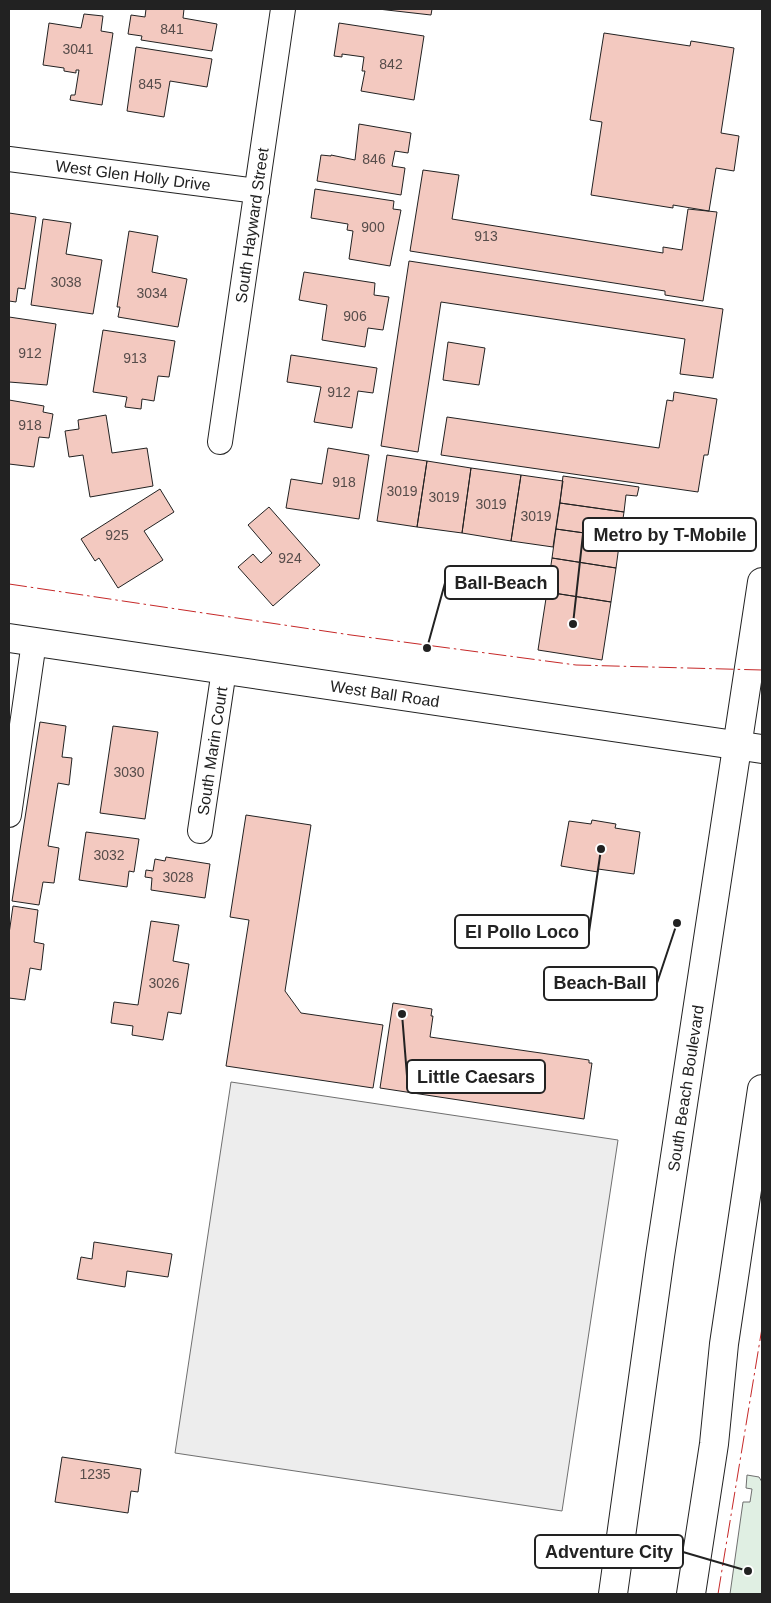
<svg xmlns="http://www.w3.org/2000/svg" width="771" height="1603" viewBox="0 0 771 1603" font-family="Arial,sans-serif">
<rect width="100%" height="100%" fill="#fff"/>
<path fill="#e0efe3" stroke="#6f6f6f" d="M 747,1475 L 759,1477 L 762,1482 L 762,1594 L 730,1594 L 743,1502 L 750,1502 L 752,1489 L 746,1488 Z"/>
<path fill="#ededed" stroke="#6f6f6f" d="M 231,1082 L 618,1140 L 562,1511 L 175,1453 Z"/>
<path fill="#f3c9c0" stroke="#222" d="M 146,9 L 184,9 L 183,18 L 217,24 L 212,51 L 141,40 L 142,36 L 128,34 L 131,15 L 145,17 Z
M 378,9 L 432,9 L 431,15 Z
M 84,14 L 103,16 L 101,31 L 113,33 L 102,105 L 70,100 L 71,95 L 75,95 L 79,70 L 76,70 L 76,73 L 64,71 L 64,68 L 43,65 L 49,23 L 81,28 Z
M 339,23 L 424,36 L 414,100 L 361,91 L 365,71 L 362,71 L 364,57 L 342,54 L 342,57 L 334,56 Z
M 604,33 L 690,46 L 691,41 L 734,48 L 721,133 L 739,136 L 734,171 L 716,168 L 709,211 L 673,205 L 673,208 L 591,195 L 602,122 L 590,120 Z
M 136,47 L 212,59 L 207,87 L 170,81 L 164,117 L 127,111 Z
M 359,124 L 411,133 L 408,153 L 395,151 L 392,166 L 405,168 L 401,195 L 317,181 L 321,155 L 331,156 L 331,155 L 355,160 Z
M 423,170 L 459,175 L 452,219 L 663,253 L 663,247 L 682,250 L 688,209 L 717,212 L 703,301 L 665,295 L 665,291 L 410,251 Z
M 315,189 L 394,201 L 393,209 L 401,210 L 390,266 L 349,259 L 353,231 L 347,230 L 348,224 L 311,218 Z
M 9,213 L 36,217 L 25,289 L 18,288 L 16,302 L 9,301 Z
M 43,219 L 71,223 L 66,254 L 102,260 L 93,314 L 31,305 Z
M 129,231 L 158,236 L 152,272 L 187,279 L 178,327 L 118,317 L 120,307 L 117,307 Z
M 409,261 L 723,309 L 713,378 L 680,374 L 685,339 L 441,302 L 418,452 L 381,446 Z
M 304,272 L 375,283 L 374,295 L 389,297 L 383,330 L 368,328 L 365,347 L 322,340 L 327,305 L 299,300 Z
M 9,317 L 56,324 L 47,385 L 9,382 Z
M 103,330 L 175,341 L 169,377 L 158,376 L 154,401 L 142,399 L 141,409 L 125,407 L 127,397 L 93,392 Z
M 448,342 L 485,348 L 479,385 L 443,380 Z
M 291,355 L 377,368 L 373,393 L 358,391 L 352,428 L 314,422 L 321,387 L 287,382 Z
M 674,392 L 717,399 L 708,455 L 704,455 L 698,492 L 441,455 L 447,417 L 659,448 L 667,400 L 673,401 Z
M 9,400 L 44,406 L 43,412 L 53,414 L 49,438 L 39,437 L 34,467 L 9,464 Z
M 106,415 L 112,453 L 147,448 L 153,486 L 90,497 L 83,455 L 69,457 L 65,431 L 79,429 L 78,420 Z
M 328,448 L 369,455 L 359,519 L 286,508 L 291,479 L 322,484 Z
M 387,455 L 427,461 L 417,527 L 377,521 Z
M 427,461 L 471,468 L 462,533 L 417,527 Z
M 471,468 L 521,475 L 511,541 L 462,533 Z
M 521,475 L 563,481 L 553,547 L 511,541 Z
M 563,476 L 639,487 L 637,496 L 626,495 L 624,512 L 560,503 Z
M 160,489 L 174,512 L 144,531 L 163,560 L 118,588 L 99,558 L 95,561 L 81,539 Z
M 560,503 L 624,512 L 620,538 L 556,529 Z
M 269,507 L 320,565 L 273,606 L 238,567 L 253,554 L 261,563 L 272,553 L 248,525 Z
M 556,529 L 620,538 L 616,568 L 552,558 Z
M 552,558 L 616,568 L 611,602 L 547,592 Z
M 547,592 L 611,602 L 602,660 L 538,650 Z
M 40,722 L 66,726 L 62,757 L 72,758 L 69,785 L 58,783 L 48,846 L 59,848 L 54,883 L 43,882 L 39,905 L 12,901 Z
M 113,726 L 158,732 L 145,819 L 100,813 Z
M 246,815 L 311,825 L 285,991 L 301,1013 L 383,1025 L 373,1088 L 226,1066 L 249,920 L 230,917 Z
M 592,820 L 616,824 L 615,828 L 640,832 L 634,874 L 598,869 L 598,872 L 561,866 L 569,821 L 591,824 Z
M 86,832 L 139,839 L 134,872 L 129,871 L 127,887 L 79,880 Z
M 166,857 L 210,864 L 205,898 L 151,890 L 152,878 L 145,877 L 146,870 L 153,871 L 155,859 L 165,861 Z
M 13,906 L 38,910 L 34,942 L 44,944 L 41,970 L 30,968 L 25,1000 L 9,998 L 9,934 Z
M 151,921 L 179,925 L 173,961 L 189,964 L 181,1014 L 168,1012 L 163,1040 L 132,1035 L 133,1026 L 111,1023 L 114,1002 L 138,1005 Z
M 393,1003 L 432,1009 L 431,1016 L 433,1016 L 430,1037 L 589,1060 L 589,1063 L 592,1063 L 584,1119 L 380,1088 Z
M 94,1242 L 172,1254 L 168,1277 L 127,1271 L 125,1287 L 77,1279 L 81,1257 L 92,1259 Z
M 62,1457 L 141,1469 L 138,1492 L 131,1491 L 128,1513 L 55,1502 Z"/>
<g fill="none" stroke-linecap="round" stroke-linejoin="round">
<defs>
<g id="street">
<path id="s1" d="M 9,159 L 257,191"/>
<path id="s2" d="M 220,442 L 283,9"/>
<path d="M 9,815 L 34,642"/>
<path id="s3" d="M 200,831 L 224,670"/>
</g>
<g id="primary">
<path id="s4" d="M 9,638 L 762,749"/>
<path id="s5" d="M 613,1594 L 660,1256 L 762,582"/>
<path d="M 691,1594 L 714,1444 L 724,1344 L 762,1089"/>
</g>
</defs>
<use href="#street" stroke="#222" stroke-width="26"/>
<use href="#primary" stroke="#222" stroke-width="30"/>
<use href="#street" stroke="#fff" stroke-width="24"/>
<use href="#primary" stroke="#fff" stroke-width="28"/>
<path stroke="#c62828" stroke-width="1" stroke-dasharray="18 4 2.5 4" stroke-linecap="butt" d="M 9,584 L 351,635 L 576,665 L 762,670
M 718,1594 L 762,1328"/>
</g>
<g text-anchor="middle" stroke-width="4" stroke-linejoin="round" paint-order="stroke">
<g font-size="14" fill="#564c4a">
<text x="172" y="34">841</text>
<text x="78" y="54">3041</text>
<text x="391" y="69">842</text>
<text x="150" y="89">845</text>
<text x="374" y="164">846</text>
<text x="373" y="232">900</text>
<text x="486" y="241">913</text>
<text x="66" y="287">3038</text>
<text x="152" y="298">3034</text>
<text x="355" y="321">906</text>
<text x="30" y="358">912</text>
<text x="135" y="363">913</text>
<text x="339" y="397">912</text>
<text x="30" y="430">918</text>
<text x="344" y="487">918</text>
<text x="402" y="496">3019</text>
<text x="444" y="502">3019</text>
<text x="491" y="509">3019</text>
<text x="536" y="521">3019</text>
<text x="117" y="540">925</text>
<text x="290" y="563">924</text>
<text x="129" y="777">3030</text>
<text x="109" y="860">3032</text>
<text x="178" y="882">3028</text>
<text x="164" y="988">3026</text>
<text x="95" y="1479">1235</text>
</g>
<g font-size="16" fill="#222" stroke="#fff">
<text dy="6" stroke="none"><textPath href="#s1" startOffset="125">West Glen Holly Drive</textPath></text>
<text dy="6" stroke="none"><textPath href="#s2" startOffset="219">South Hayward Street</textPath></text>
<text dy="6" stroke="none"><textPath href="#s4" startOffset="380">West Ball Road</textPath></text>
<text dy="6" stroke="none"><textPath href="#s3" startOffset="81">South Marin Court</textPath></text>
<text dy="6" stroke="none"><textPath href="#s5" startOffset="511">South Beach Boulevard</textPath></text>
</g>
</g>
<path fill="none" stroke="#222" stroke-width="2" d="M573 624L583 534M427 648L445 583M601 849L589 932M677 923L657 983M402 1014L407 1076M748 1571L683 1552"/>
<g fill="#222" stroke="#fff" stroke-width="2">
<circle cx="573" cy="624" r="5"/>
<circle cx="427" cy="648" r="5"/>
<circle cx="601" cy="849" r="5"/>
<circle cx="677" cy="923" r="5"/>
<circle cx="402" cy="1014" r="5"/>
<circle cx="748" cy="1571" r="5"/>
</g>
<g fill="#fff" stroke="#222" stroke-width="2">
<rect x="583" y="518" width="173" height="33" rx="5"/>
<rect x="445" y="566" width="113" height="33" rx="5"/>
<rect x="455" y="915" width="134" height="33" rx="5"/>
<rect x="544" y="967" width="113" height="33" rx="5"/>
<rect x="407" y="1060" width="138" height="33" rx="5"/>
<rect x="535" y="1535" width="148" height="33" rx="5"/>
</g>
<g font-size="18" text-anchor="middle" font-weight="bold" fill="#222">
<text x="670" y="541">Metro by T-Mobile</text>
<text x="501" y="589">Ball-Beach</text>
<text x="522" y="938">El Pollo Loco</text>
<text x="600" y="989">Beach-Ball</text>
<text x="476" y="1083">Little Caesars</text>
<text x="609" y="1558">Adventure City</text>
</g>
<rect width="771" height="1603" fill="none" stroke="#222222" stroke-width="20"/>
</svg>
